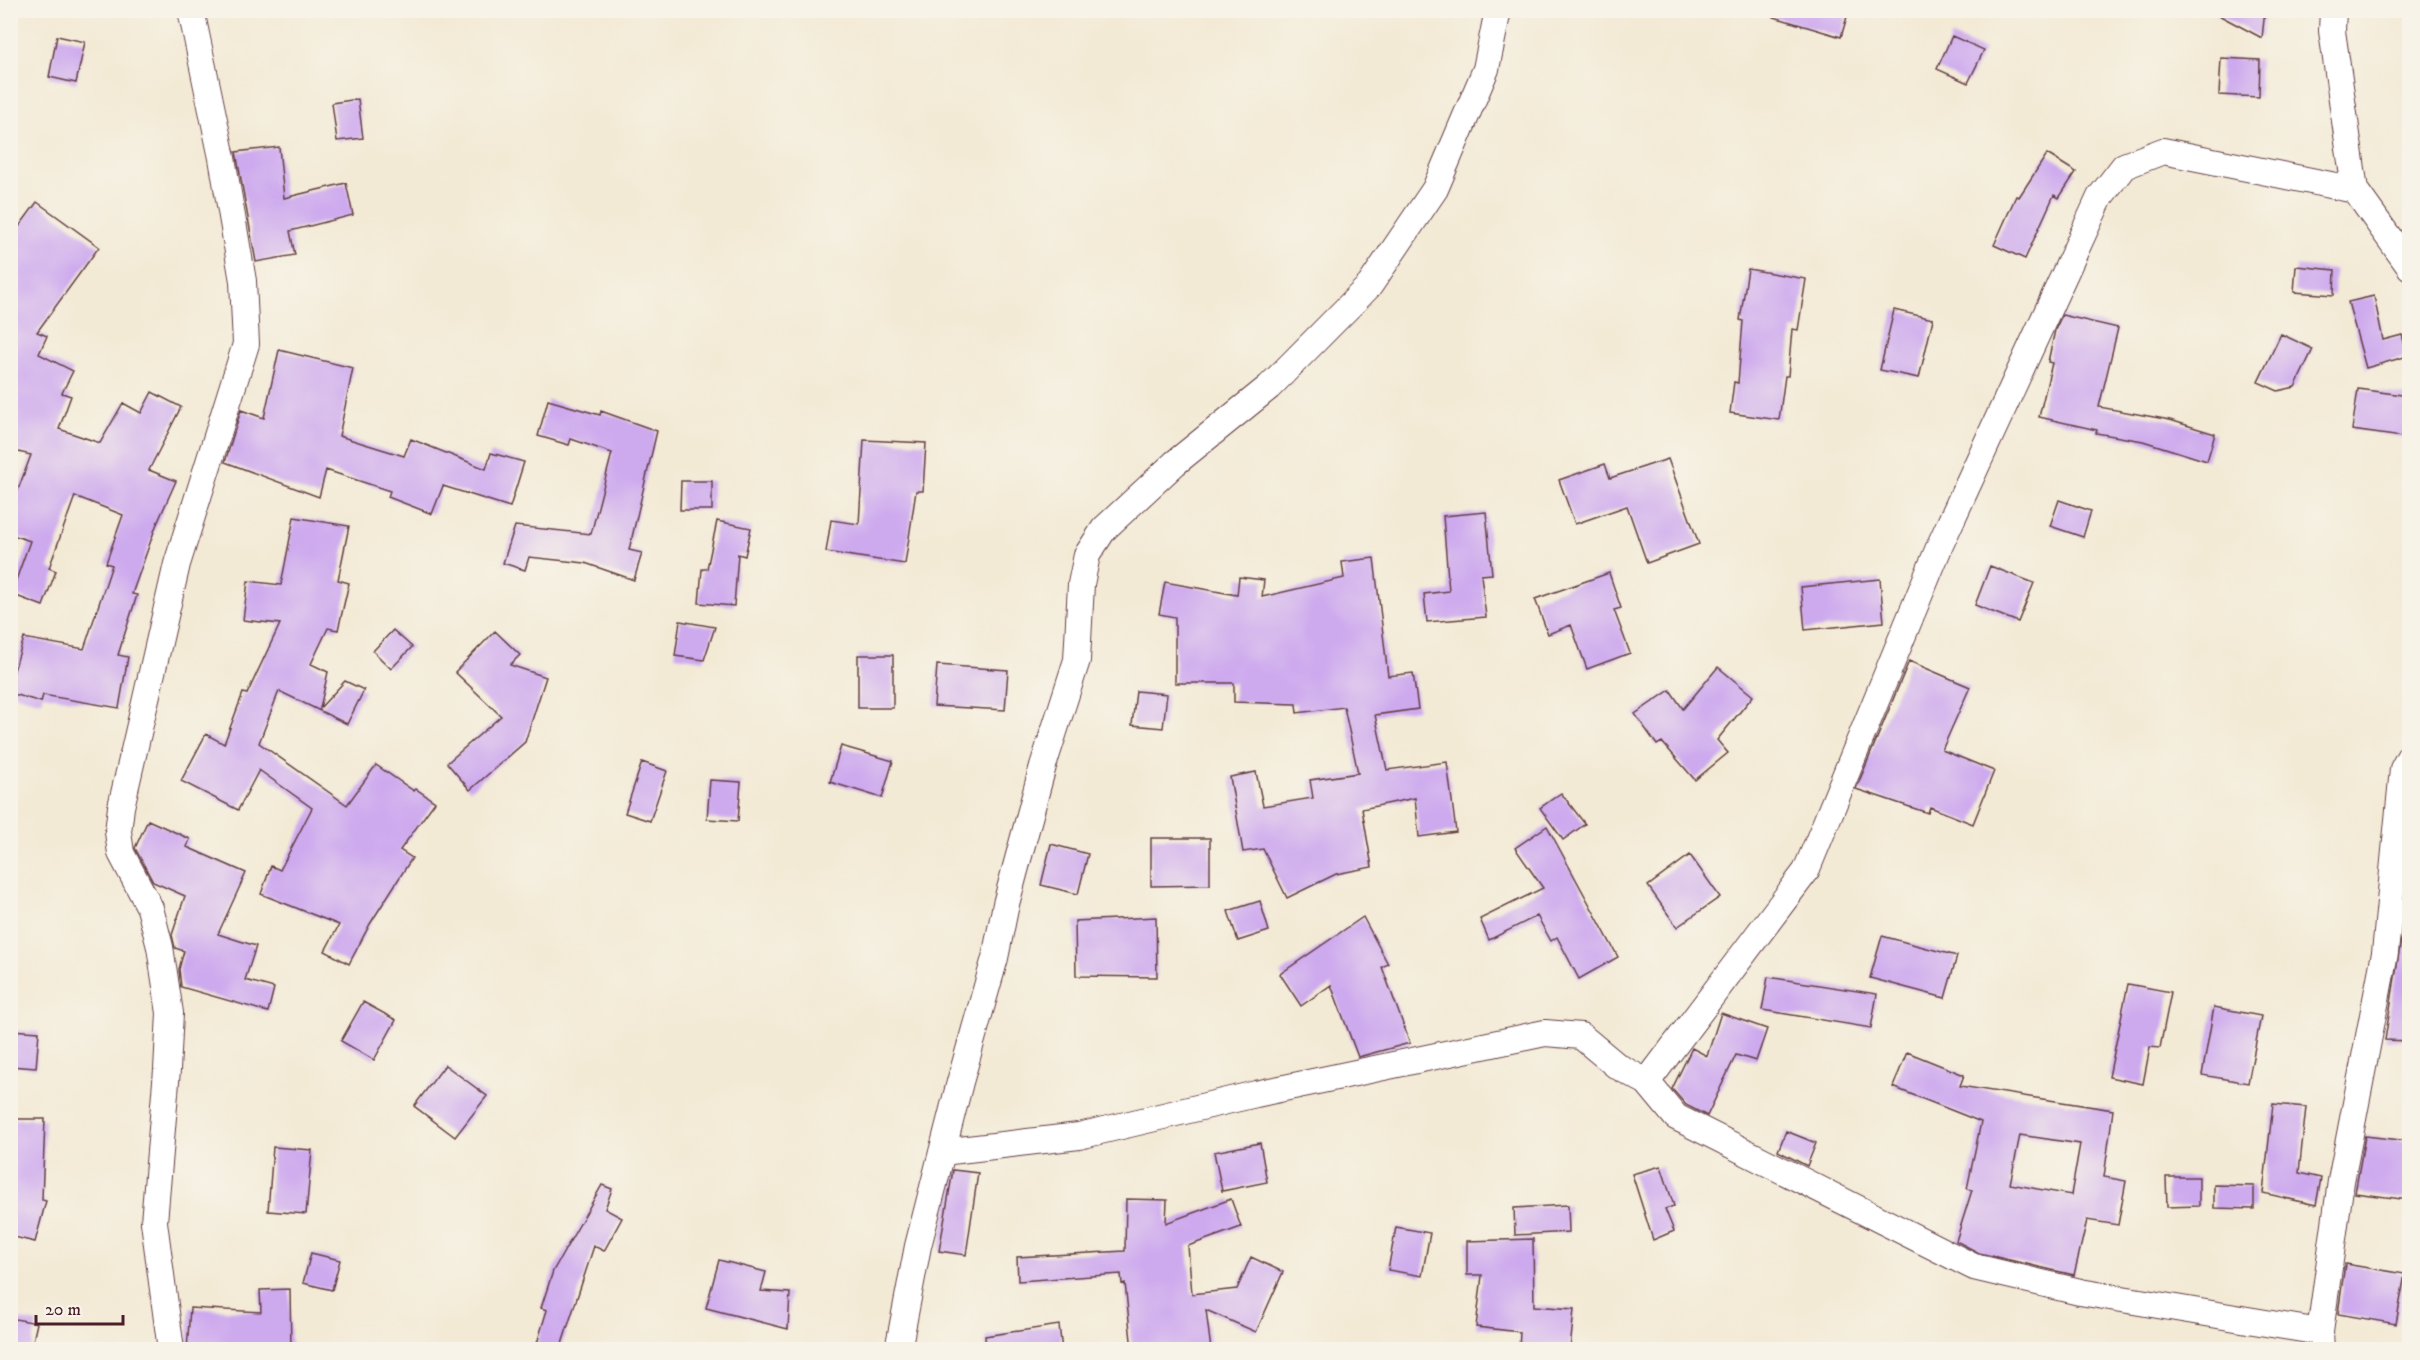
<svg xmlns="http://www.w3.org/2000/svg" width="2420" height="1360" viewBox="0 0 2420 1360" font-family="'IM FELL DW Pica',serif">
<rect width="100%" height="100%" fill="#f7f3e8"/>
<filter id="ink" filterUnits="userSpaceOnUse"><feTurbulence type="fractalNoise" baseFrequency=".0167" numOctaves="2"/><feDisplacementMap in="SourceGraphic" scale="12" xChannelSelector="R" yChannelSelector="G"/><feConvolveMatrix kernelMatrix="1 2 1 2 8 2 1 2 1" color-interpolation-filters="sRGB"/></filter>
<filter id="wash" filterUnits="userSpaceOnUse"><feTurbulence type="fractalNoise" baseFrequency=".008" numOctaves="4" result="noise"/><feDisplacementMap in="SourceGraphic" scale="24" xChannelSelector="R" yChannelSelector="G"/><feGaussianBlur stdDeviation="1.35" result="paint"/><feColorMatrix in="noise" values="0 0 0 0 0 0 0 0 0 0 0 0 0 0 0 0 0 1.4 0 .05"/><feComposite in="paint" operator="in"/></filter>
<g filter="url(#wash)">
<rect width="100%" height="100%" fill="#f3ead5"/>
<g id="blocks">
<path fill="#cda9ee" fill-rule="evenodd" d="M 1775,10 L 1849,10 L 1841,37 L 1774,17 Z
M 2209,10 L 2265,10 L 2262,38 Z
M 57,36 L 85,42 L 76,83 L 49,77 Z
M 1952,36 L 1984,50 L 1968,83 L 1937,69 Z
M 2221,58 L 2260,60 L 2259,97 L 2219,95 Z
M 358,99 L 363,138 L 337,141 L 332,103 Z
M 279,147 L 284,198 L 346,183 L 353,215 L 290,231 L 295,255 L 256,262 L 236,152 Z
M 2047,154 L 2076,172 L 2059,198 L 2054,195 L 2025,259 L 1994,245 L 2016,196 L 2019,197 Z
M 37,202 L 99,247 L 37,332 L 47,336 L 39,354 L 73,371 L 62,393 L 71,396 L 59,429 L 100,443 L 123,403 L 141,413 L 152,392 L 181,407 L 149,470 L 176,481 L 156,526 L 132,594 L 137,595 L 118,655 L 128,657 L 119,708 L 43,695 L 41,702 L 10,693 L 10,683 L 24,638 L 84,649 L 112,565 L 106,563 L 123,515 L 75,496 L 49,568 L 56,571 L 43,606 L 11,594 L 30,541 L 10,534 L 10,511 L 31,455 L 10,450 L 10,239 Z
M 2296,266 L 2335,270 L 2334,295 L 2294,292 Z
M 1748,269 L 1806,279 L 1798,330 L 1792,329 L 1788,376 L 1785,376 L 1779,420 L 1730,413 L 1734,382 L 1738,383 L 1743,321 L 1740,320 Z
M 2374,296 L 2383,340 L 2402,335 L 2408,356 L 2366,368 L 2348,302 Z
M 1894,310 L 1933,319 L 1919,378 L 1880,370 Z
M 2062,315 L 2118,328 L 2099,407 L 2170,420 L 2215,434 L 2207,461 L 2143,441 L 2096,433 L 2097,430 L 2039,417 L 2052,363 L 2048,362 L 2055,330 Z
M 2281,334 L 2313,349 L 2295,387 L 2278,391 L 2258,382 Z
M 279,350 L 353,368 L 339,436 L 404,456 L 411,439 L 486,469 L 491,453 L 524,462 L 510,507 L 443,486 L 432,514 L 388,497 L 390,491 L 326,470 L 319,497 L 225,462 L 241,410 L 264,418 Z
M 2358,389 L 2409,396 L 2409,438 L 2352,430 Z
M 548,400 L 600,415 L 601,411 L 657,431 L 629,550 L 642,553 L 634,580 L 585,563 L 529,557 L 525,570 L 503,563 L 515,526 L 591,534 L 612,453 L 571,439 L 569,445 L 538,436 Z
M 864,440 L 926,443 L 923,491 L 916,491 L 905,564 L 826,552 L 831,520 L 859,524 Z
M 1668,459 L 1699,544 L 1647,563 L 1627,506 L 1575,524 L 1559,480 L 1605,464 L 1610,478 Z
M 681,481 L 712,481 L 712,510 L 680,510 Z
M 2059,500 L 2091,511 L 2083,537 L 2050,526 Z
M 1486,512 L 1492,574 L 1481,575 L 1486,617 L 1427,622 L 1424,594 L 1449,591 L 1443,516 Z
M 294,517 L 349,526 L 338,580 L 349,583 L 338,630 L 328,628 L 311,664 L 328,672 L 320,708 L 345,681 L 364,690 L 347,724 L 279,691 L 259,743 L 347,805 L 376,765 L 414,791 L 416,789 L 435,802 L 400,850 L 412,858 L 370,924 L 349,964 L 325,951 L 339,925 L 261,894 L 271,866 L 280,870 L 312,808 L 259,770 L 238,810 L 181,781 L 206,734 L 224,744 L 243,693 L 247,694 L 280,624 L 243,620 L 248,581 L 281,585 Z
M 717,521 L 751,528 L 745,556 L 738,554 L 734,606 L 699,603 L 702,569 L 707,569 Z
M 1374,558 L 1388,676 L 1413,673 L 1418,709 L 1375,715 L 1387,770 L 1447,762 L 1456,832 L 1419,837 L 1415,798 L 1362,809 L 1372,867 L 1336,874 L 1287,898 L 1263,849 L 1243,852 L 1230,777 L 1256,772 L 1263,806 L 1313,798 L 1310,780 L 1358,773 L 1344,707 L 1297,713 L 1296,704 L 1234,702 L 1234,683 L 1175,683 L 1175,617 L 1159,614 L 1165,582 L 1237,595 L 1239,577 L 1264,580 L 1262,597 L 1344,578 L 1342,562 Z
M 1990,566 L 2034,583 L 2018,622 L 1975,605 Z
M 1609,573 L 1621,608 L 1614,610 L 1630,653 L 1587,669 L 1571,625 L 1548,634 L 1535,599 Z
M 1880,579 L 1884,622 L 1805,630 L 1801,587 Z
M 680,621 L 715,627 L 704,660 L 675,656 Z
M 393,630 L 412,647 L 391,669 L 373,651 Z
M 495,631 L 520,655 L 510,665 L 546,677 L 525,742 L 470,790 L 447,763 L 501,716 L 455,672 Z
M 858,655 L 893,655 L 893,708 L 858,708 Z
M 1909,661 L 1970,687 L 1942,750 L 1994,771 L 1973,824 L 1930,807 L 1928,813 L 1856,789 Z
M 937,665 L 1008,670 L 1005,710 L 934,706 Z
M 1718,667 L 1753,696 L 1717,740 L 1728,753 L 1695,780 L 1662,742 L 1657,745 L 1635,714 L 1670,690 L 1683,709 Z
M 1136,691 L 1167,694 L 1163,728 L 1132,725 Z
M 841,746 L 893,761 L 882,798 L 830,782 Z
M 642,762 L 667,771 L 650,821 L 625,813 Z
M 710,780 L 741,782 L 738,821 L 707,819 Z
M 1561,793 L 1585,824 L 1563,840 L 1540,808 Z
M 148,820 L 190,839 L 187,847 L 246,873 L 218,934 L 256,946 L 245,980 L 274,988 L 268,1012 L 181,987 L 179,969 L 184,951 L 175,948 L 172,935 L 185,896 L 153,882 L 135,848 Z
M 1547,826 L 1618,957 L 1579,979 L 1557,937 L 1551,941 L 1537,916 L 1489,940 L 1480,919 L 1543,888 L 1515,848 Z
M 1151,838 L 1210,838 L 1210,885 L 1151,886 Z
M 1051,844 L 1088,854 L 1078,894 L 1041,885 Z
M 1690,855 L 1720,897 L 1677,927 L 1648,886 Z
M 1260,901 L 1269,931 L 1238,941 L 1228,911 Z
M 1156,917 L 1157,977 L 1076,976 L 1075,921 Z
M 1363,917 L 1388,964 L 1382,967 L 1410,1043 L 1358,1057 L 1331,985 L 1301,1006 L 1280,974 Z
M 1882,936 L 1957,956 L 1945,998 L 1870,978 Z
M 2401,940 L 2409,940 L 2409,1041 L 2385,1040 Z
M 1768,977 L 1877,994 L 1871,1028 L 1762,1010 Z
M 2128,984 L 2171,992 L 2160,1048 L 2150,1047 L 2143,1084 L 2109,1077 Z
M 363,1002 L 396,1020 L 374,1060 L 341,1041 Z
M 2214,1007 L 2261,1016 L 2248,1083 L 2202,1075 Z
M 1721,1013 L 1767,1029 L 1756,1061 L 1736,1055 L 1707,1116 L 1686,1105 L 1672,1089 L 1692,1048 L 1707,1056 Z
M 10,1030 L 39,1032 L 36,1068 L 10,1066 Z
M 1907,1052 L 1964,1075 L 1960,1086 L 2113,1110 L 2104,1177 L 2126,1181 L 2118,1225 L 2087,1220 L 2074,1275 L 1979,1253 L 1956,1241 L 1972,1190 L 1967,1189 L 1981,1122 L 1893,1087 ZM 2020,1135 L 2080,1144 L 2071,1195 L 2010,1184 Z
M 445,1065 L 487,1096 L 455,1137 L 414,1106 Z
M 2273,1104 L 2306,1107 L 2299,1173 L 2321,1178 L 2316,1205 L 2263,1193 Z
M 10,1119 L 45,1119 L 42,1200 L 46,1201 L 35,1242 L 10,1236 Z
M 1786,1131 L 1816,1143 L 1807,1166 L 1778,1151 Z
M 2365,1136 L 2409,1141 L 2409,1200 L 2355,1193 Z
M 1260,1143 L 1267,1182 L 1222,1191 L 1214,1152 Z
M 273,1147 L 312,1150 L 306,1214 L 268,1211 Z
M 1661,1166 L 1674,1206 L 1665,1209 L 1674,1231 L 1653,1240 L 1632,1174 Z
M 953,1170 L 978,1173 L 966,1255 L 939,1251 Z
M 2166,1177 L 2199,1177 L 2199,1206 L 2167,1207 Z
M 602,1185 L 612,1189 L 605,1209 L 622,1218 L 604,1251 L 594,1246 L 560,1350 L 535,1350 L 547,1310 L 541,1308 L 553,1271 Z
M 2214,1185 L 2254,1186 L 2254,1209 L 2214,1208 Z
M 1126,1199 L 1167,1200 L 1166,1223 L 1231,1199 L 1241,1227 L 1188,1246 L 1192,1294 L 1237,1289 L 1251,1257 L 1283,1272 L 1256,1332 L 1206,1310 L 1211,1350 L 1132,1350 L 1125,1283 L 1122,1284 L 1121,1274 L 1018,1281 L 1017,1257 L 1125,1251 Z
M 1568,1205 L 1569,1232 L 1515,1235 L 1514,1208 Z
M 1396,1227 L 1430,1233 L 1422,1276 L 1388,1270 Z
M 1533,1239 L 1534,1306 L 1574,1309 L 1570,1350 L 1519,1350 L 1520,1332 L 1476,1327 L 1482,1275 L 1467,1275 L 1467,1241 Z
M 311,1253 L 340,1260 L 332,1290 L 303,1283 Z
M 719,1260 L 766,1272 L 761,1291 L 790,1293 L 788,1329 L 706,1308 Z
M 2345,1264 L 2405,1274 L 2396,1324 L 2338,1314 Z
M 290,1289 L 291,1350 L 187,1350 L 190,1308 L 261,1312 L 260,1290 Z
M 10,1318 L 37,1323 L 31,1350 L 10,1350 Z
M 1059,1325 L 1062,1350 L 986,1350 L 985,1336 Z"/>
</g>
</g>
<g filter="url(#ink)">
<use href="#blocks" fill-opacity="0" stroke="#633d44" stroke-width="1.5"/>
<g fill="none" stroke-linecap="round" stroke-linejoin="round">
<defs>
<path id="street" d="M 2333,10 L 2332,31 L 2355,190 L 2410,267
M 1647,1082 L 1806,871 L 1940,545 L 2100,197 L 2124,166 L 2163,151 L 2355,190
M 942,1152 L 1079,1136 L 1256,1094 L 1545,1033 L 1581,1036 L 1617,1066 L 1647,1082 L 1676,1117 L 1974,1267 L 2080,1292 L 2320,1332
M 2321,1349 L 2320,1332 L 2341,1181 L 2385,953 L 2403,769 L 2410,756
M 171,1350 L 154,1222 L 167,1070 L 170,1013 L 160,947 L 150,908 L 121,853 L 118,832 L 121,807 L 177,564 L 246,344 L 243,281 L 222,158 L 191,10
M 898,1350 L 918,1246 L 960,1082 L 995,958 L 1006,904 L 1043,766 L 1077,660 L 1081,584 L 1087,555 L 1104,529 L 1175,463 L 1269,387 L 1370,285 L 1435,189 L 1486,69 L 1498,10"/>
</defs>
<use href="#street" stroke="#633d44" stroke-width="28"/>
<use href="#street" stroke="#fff" stroke-width="26"/>
</g>
</g>
<rect width="2420" height="1360" fill="none" stroke="#f7f3e8" stroke-width="36"/>
<path d="M36 1315v9h87v-9" fill="none" stroke="#4a1f2b" stroke-width="3"/>
<text x="45" y="1315" font-size="18" fill="#4a1f2b" stroke="#f7f3e8" stroke-width="4.5" paint-order="stroke">20 m</text>
</svg>
